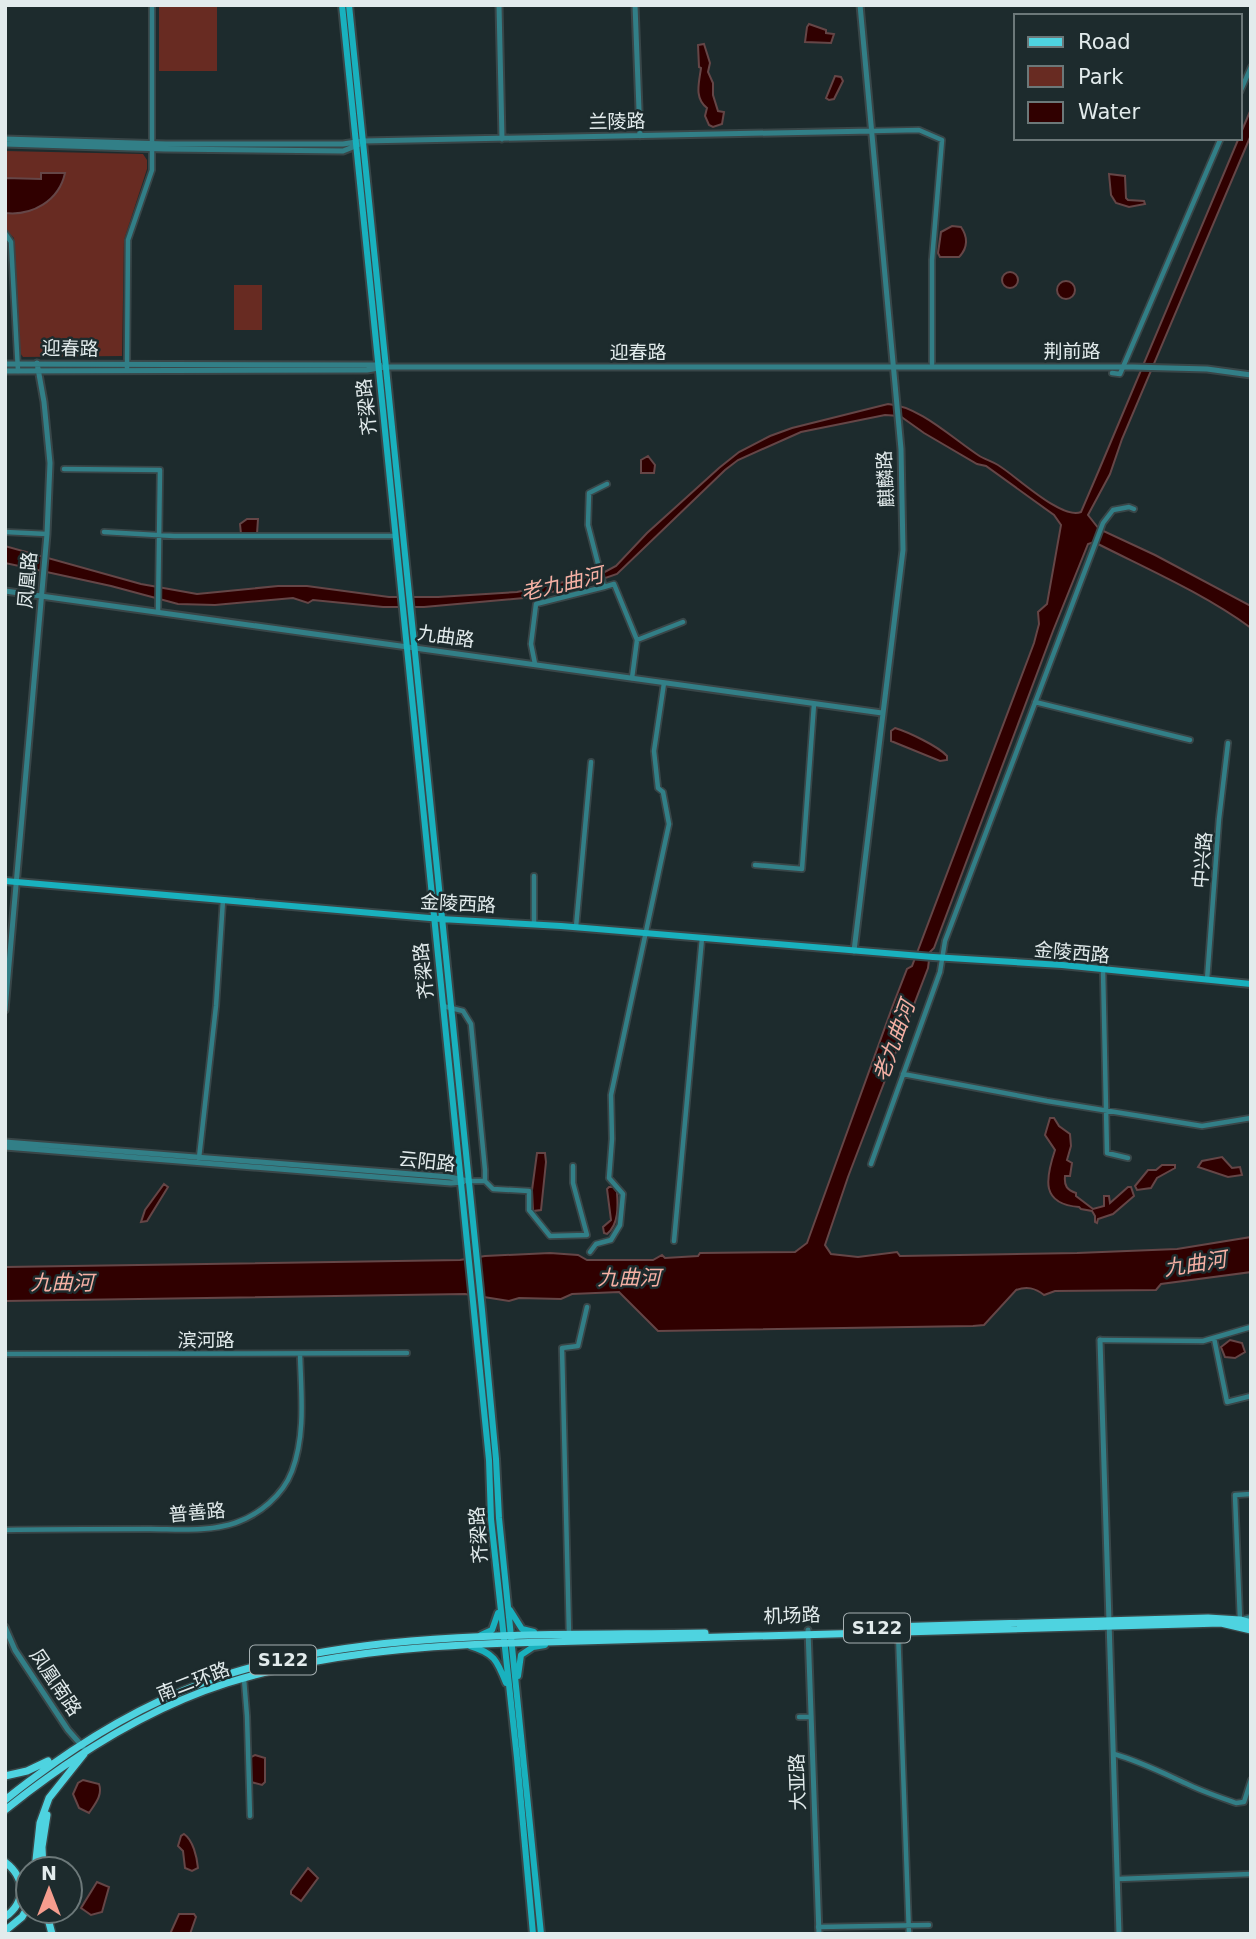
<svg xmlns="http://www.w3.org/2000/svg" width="1256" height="1939" viewBox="0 0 1256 1939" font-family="'DejaVu Sans','Noto Sans SC',sans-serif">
<rect width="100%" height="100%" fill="#1d2b2d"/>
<path fill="#682b22" d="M 159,5 L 217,5 L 217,71 L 159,71 Z
M 5,151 L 143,154 L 147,160 L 147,169 L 124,240 L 122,356 L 23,357 L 20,353 L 14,238 L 5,229 Z
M 234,285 L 262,285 L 262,330 L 234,330 Z"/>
<path fill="#300000" stroke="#654647" stroke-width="2" d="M 809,24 L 826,30 L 826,33 L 834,34 L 831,43 L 805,42 L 807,27 Z
M 704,44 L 710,63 L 708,72 L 713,83 L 713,95 L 718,111 L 724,112 L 722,124 L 713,127 L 709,125 L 705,116 L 707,108 C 694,98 699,83 701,68 L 699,67 L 698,45 Z
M 835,76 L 841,77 L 843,81 L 834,99 L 829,100 L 826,98 Z
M 1251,109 L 1251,135 L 1122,439 L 1110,474 L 1088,515 L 1099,529 L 1155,555 L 1251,606 L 1251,628 C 1203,593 1147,569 1094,542 L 1088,544 L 1053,631 L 934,948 L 930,952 L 928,968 L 848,1177 L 825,1245 L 831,1254 L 858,1257 L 897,1252 L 900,1256 L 1077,1253 L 1177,1249 L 1251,1237 L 1251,1272 L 1161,1284 L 1156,1290 L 1055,1291 L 1044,1295 C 1035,1288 1027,1286 1016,1290 L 984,1325 L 973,1326 L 658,1331 L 619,1292 L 572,1294 L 561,1299 L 519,1298 L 509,1301 L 465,1294 L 5,1301 L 5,1267 L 460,1260 L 485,1256 L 550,1253 L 578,1255 L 587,1260 L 653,1260 L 662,1255 L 665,1258 L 698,1256 L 700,1253 L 795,1252 L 807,1243 L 893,1005 L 907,969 L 912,966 L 1034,643 L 1039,624 L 1038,612 L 1047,604 L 1061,525 L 1054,515 L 986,466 L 977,464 L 924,433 L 900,416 L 885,415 L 801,432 L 738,460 L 725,470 L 617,574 L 588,584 L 524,598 L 424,607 L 383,607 L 313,600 L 308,603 L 293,598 L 215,605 L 178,604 L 111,586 L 5,563 L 5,546 L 141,584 L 197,594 L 278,586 L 307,586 L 389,597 L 438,597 L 517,592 L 601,574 L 616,566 L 647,533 L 719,468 L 739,452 L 770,436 L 792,428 L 888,404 C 919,406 952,438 978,455 C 984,459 991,461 998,465 C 1015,475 1061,520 1081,512 L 1099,470 Z
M 41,173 L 65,173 C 59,201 32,216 5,213 L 5,178 L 41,179 Z
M 1109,174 L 1125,176 L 1126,198 L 1128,200 L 1144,201 L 1145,204 L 1129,207 L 1116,203 L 1111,195 Z
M 952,226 L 961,227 C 968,237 968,248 959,257 L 940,257 L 938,253 L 941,232 Z
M1002 280a8 8 0 1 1 16 0a8 8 0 1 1-16 0Z
M1057 290a9 9 0 1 1 18 0a9 9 0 1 1-18 0Z
M 648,456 L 655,465 L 654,473 L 641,473 L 641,460 Z
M 247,519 L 258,519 L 257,534 L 241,534 L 240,524 Z
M 895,728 C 908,732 938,746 947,756 L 947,760 L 940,761 L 891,741 L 891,731 Z
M 1050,1118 L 1054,1118 L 1059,1126 L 1070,1134 L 1071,1146 L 1067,1160 L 1072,1163 L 1070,1176 L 1065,1176 C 1064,1186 1067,1190 1076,1193 L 1076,1196 L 1093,1209 L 1104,1206 L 1104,1196 L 1109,1196 L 1110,1203 L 1128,1187 L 1131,1187 L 1134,1196 L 1113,1214 L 1098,1219 L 1097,1223 L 1095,1222 L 1095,1216 L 1092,1211 L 1081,1209 L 1079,1207 C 1041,1204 1045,1180 1055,1150 L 1045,1135 Z
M 537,1153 L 545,1153 L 546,1162 L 541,1210 L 533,1211 L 532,1190 Z
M 1222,1157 L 1232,1168 L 1240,1167 L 1242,1175 L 1228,1177 L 1198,1167 L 1202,1161 Z
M 1162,1165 L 1175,1165 L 1175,1168 L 1157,1178 L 1151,1188 L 1137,1190 L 1135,1186 L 1148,1170 L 1156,1170 Z
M 164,1184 L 168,1187 L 147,1221 L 141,1222 L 145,1210 Z
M 609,1187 L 613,1187 L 617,1192 C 618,1206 619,1224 607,1234 L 604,1233 L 603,1227 L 611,1220 L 607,1189 Z
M 1230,1340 L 1242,1343 L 1245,1352 L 1235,1358 L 1225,1357 L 1221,1347 Z
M 255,1755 L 265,1758 L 265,1782 L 262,1785 L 251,1782 L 251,1757 Z
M 83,1780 L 99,1784 C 103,1795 95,1804 89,1813 L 79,1808 L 73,1794 L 78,1783 Z
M 184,1834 C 193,1840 197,1857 198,1868 L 192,1871 L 185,1868 L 183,1851 L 178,1846 L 181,1836 Z
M 308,1868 L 318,1878 L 301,1901 L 291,1894 L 291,1891 Z
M 97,1882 L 109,1887 L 102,1912 L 91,1915 L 81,1908 Z
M 179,1914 L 194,1914 L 196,1917 L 190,1934 L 170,1934 Z"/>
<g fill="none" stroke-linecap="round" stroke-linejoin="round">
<defs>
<path id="minor" d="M 1240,92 L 1251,67
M 872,131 L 919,130 L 942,140 L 932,260 L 932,364
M 5,233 L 11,242 L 18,371
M 127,368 L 128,240 L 152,170 L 152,5
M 1112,373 L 1120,374 L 1221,138
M 64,469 L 160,470 L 158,612
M 607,484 L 589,493 L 588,525 L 604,587 L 614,584 L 637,640 L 632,678
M 5,532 L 47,534
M 104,532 L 174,536 L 395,536
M 637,640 L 683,622
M 535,664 L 531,644 L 536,604 L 604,587
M 1035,702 L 1190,740
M 755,865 L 802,869 L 814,704
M 534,876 L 534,924
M 576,927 L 591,762
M 1103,970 L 1107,1153 L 1128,1158
M 1207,980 L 1219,819 L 1228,743
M 443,1006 L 463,1011 L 471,1024 L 485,1170 L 485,1181 L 469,1181
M 903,1074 L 1047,1101 L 1202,1126 L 1251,1118
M 199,1158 L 216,1006 L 223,900
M 871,1164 L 940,972 L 945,941 L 1103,523 L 1113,510 L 1129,507 L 1134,509
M 485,1181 L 493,1189 L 529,1191 L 529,1210 L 550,1236 L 587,1235 L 573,1183 L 573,1166
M 674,1241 L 702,938
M 590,1252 L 596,1244 L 611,1240 L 620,1225 L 623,1194 L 609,1178 L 612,1139 L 611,1095 L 669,824 L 663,792 L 658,788 L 654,751 L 664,683
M 1214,1338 L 1227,1402 L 1251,1396
M 1100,1340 L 1203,1341 L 1251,1327
M 5,1354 L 407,1353
M 1251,1494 L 1235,1495 L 1240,1620 L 1251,1617
M 5,1530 C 53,1529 102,1529 150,1529 C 177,1529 208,1532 235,1523 C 259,1515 283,1495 292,1471 C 306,1434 301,1392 300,1354
M 898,1631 L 909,1934
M 569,1634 L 562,1348 L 578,1346 L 587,1307
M 244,1679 L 247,1716 L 250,1816
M 799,1717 L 811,1717
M 1114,1754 C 1139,1761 1161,1772 1185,1783 C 1201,1791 1219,1797 1236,1803 L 1244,1802 L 1251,1780
M 1118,1879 L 1251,1874
M 818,1927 L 929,1925"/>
<path id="tertiary" d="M 499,5 L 502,139
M 635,5 L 640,136
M 5,139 L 166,144 L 343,144 L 363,141 L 872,131
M 5,144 L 165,149 L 343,151 L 358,145
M 5,364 L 380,365
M 5,371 L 367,370 L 385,367 L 1133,367 L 1207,369 L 1251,375
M 5,591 L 882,713
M 854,951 L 903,550 L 901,449 L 860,5
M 5,1010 L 47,534 L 50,463 L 44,402 L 37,363
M 5,1142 L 450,1177 L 468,1181
M 5,1147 L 451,1183 L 463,1182
M 1100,1340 L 1119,1934
M 5,1627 L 15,1650 L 68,1730 L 83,1747
M 808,1630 L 819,1934"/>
<path id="secondary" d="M 342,5 L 489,1460 L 491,1519 L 517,1758 L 533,1934
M 349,5 L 482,1310 L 496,1459 L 499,1518 L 541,1934
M 5,881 L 441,919 L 561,926 L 933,957 L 1062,965 L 1251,984
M 510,1610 L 522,1629 L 534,1632
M 481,1635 L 492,1630 L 498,1613
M 470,1646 C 494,1653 497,1660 506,1683
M 518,1676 L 521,1655 L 533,1647 L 545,1645"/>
<path id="primary" d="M 888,1627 L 1208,1618 L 1240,1620 L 1251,1623
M 5,1776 L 27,1771 L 48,1761
M 5,1800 C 66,1751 131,1709 205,1682 C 357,1627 545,1636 705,1633
M 5,1810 C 71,1757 145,1709 227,1683 C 318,1654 416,1646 511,1643 L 1221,1623 L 1251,1630
M 5,1862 C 26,1878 26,1902 5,1917
M 35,1869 L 40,1823 L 49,1798 L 84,1754
M 43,1869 L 42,1847 L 47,1815
M 46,1911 L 52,1934
M 5,1931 L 22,1917 L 28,1907"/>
</defs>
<use href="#minor" stroke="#394648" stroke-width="8"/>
<use href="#tertiary" stroke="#394648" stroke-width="9"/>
<use href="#secondary" stroke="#394648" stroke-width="10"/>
<use href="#primary" stroke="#394648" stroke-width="10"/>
<use href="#minor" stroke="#327f87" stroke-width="4.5"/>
<use href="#tertiary" stroke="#327f87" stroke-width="5"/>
<use href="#secondary" stroke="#19b1be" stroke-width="6"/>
<use href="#primary" stroke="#4ed3e0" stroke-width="7"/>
</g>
<g text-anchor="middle" stroke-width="5" stroke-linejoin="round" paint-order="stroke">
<g fill="#1d2b2d" stroke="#a7b1b3" stroke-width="2">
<rect x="844" y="1613.5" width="66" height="29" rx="5"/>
<rect x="250" y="1645.5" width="66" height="29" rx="5"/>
</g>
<g font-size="18" font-weight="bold" fill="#e2ebec">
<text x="877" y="1634">S122</text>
<text x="283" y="1666">S122</text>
</g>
<g font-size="19" fill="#e2ebec" stroke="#1d2b2d">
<text transform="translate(617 121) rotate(-1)" y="7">兰陵路</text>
<text transform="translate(70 348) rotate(1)" y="7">迎春路</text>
<text x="1072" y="358">荆前路</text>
<text x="638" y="359">迎春路</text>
<text transform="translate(366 407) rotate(-96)" y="7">齐梁路</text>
<text transform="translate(885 479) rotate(-93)" y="7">麒麟路</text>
<text transform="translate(27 580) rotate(-85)" y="7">凤凰路</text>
<text transform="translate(446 636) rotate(8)" y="7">九曲路</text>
<text transform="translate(1202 860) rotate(-85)" y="7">中兴路</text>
<text transform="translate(458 903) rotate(3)" y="7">金陵西路</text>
<text transform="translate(1072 952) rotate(5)" y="7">金陵西路</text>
<text transform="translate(423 971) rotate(-96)" y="7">齐梁路</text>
<text transform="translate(427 1161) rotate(6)" y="7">云阳路</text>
<text x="206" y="1347">滨河路</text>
<text transform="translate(197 1512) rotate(-5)" y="7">普善路</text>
<text transform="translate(478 1535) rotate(-94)" y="7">齐梁路</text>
<text transform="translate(792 1615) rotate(-2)" y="7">机场路</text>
<text transform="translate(193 1681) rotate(-21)" y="7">南二环路</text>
<text transform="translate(56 1682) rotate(56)" y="7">凤凰南路</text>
<text transform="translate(797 1782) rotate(-92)" y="7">大亚路</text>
</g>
<g font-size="21" font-style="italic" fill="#f5b0a4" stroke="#1d2b2d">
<text transform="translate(562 584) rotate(-13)" y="7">老九曲河</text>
<text transform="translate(894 1041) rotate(-70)" y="7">老九曲河</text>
<text transform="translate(1195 1264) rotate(-9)" y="7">九曲河</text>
<text x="629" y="1285">九曲河</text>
<text x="62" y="1290">九曲河</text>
</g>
</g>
<rect width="1256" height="1939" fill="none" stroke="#e2ebec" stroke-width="14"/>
<rect x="1014" y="14" width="228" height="126" fill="#1d2b2d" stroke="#6c7879" stroke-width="2"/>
<rect x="1028" y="37" width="35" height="10" fill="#4ed3e0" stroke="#6c7879" stroke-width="2"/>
<text x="1078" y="49" font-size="21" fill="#e2ebec">Road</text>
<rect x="1028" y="66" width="35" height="21" fill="#682b22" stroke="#6c7879" stroke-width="2"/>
<text x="1078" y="84" font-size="21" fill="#e2ebec">Park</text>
<rect x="1028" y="102" width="35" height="21" fill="#300000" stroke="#6c7879" stroke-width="2"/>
<text x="1078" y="119" font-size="21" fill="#e2ebec">Water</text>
<g transform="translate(49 1890)"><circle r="33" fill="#1d2b2d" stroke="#6c7879" stroke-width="2"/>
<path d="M0-5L12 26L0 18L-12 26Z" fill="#f59d8e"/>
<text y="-10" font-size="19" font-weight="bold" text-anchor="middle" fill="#e2ebec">N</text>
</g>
</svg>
